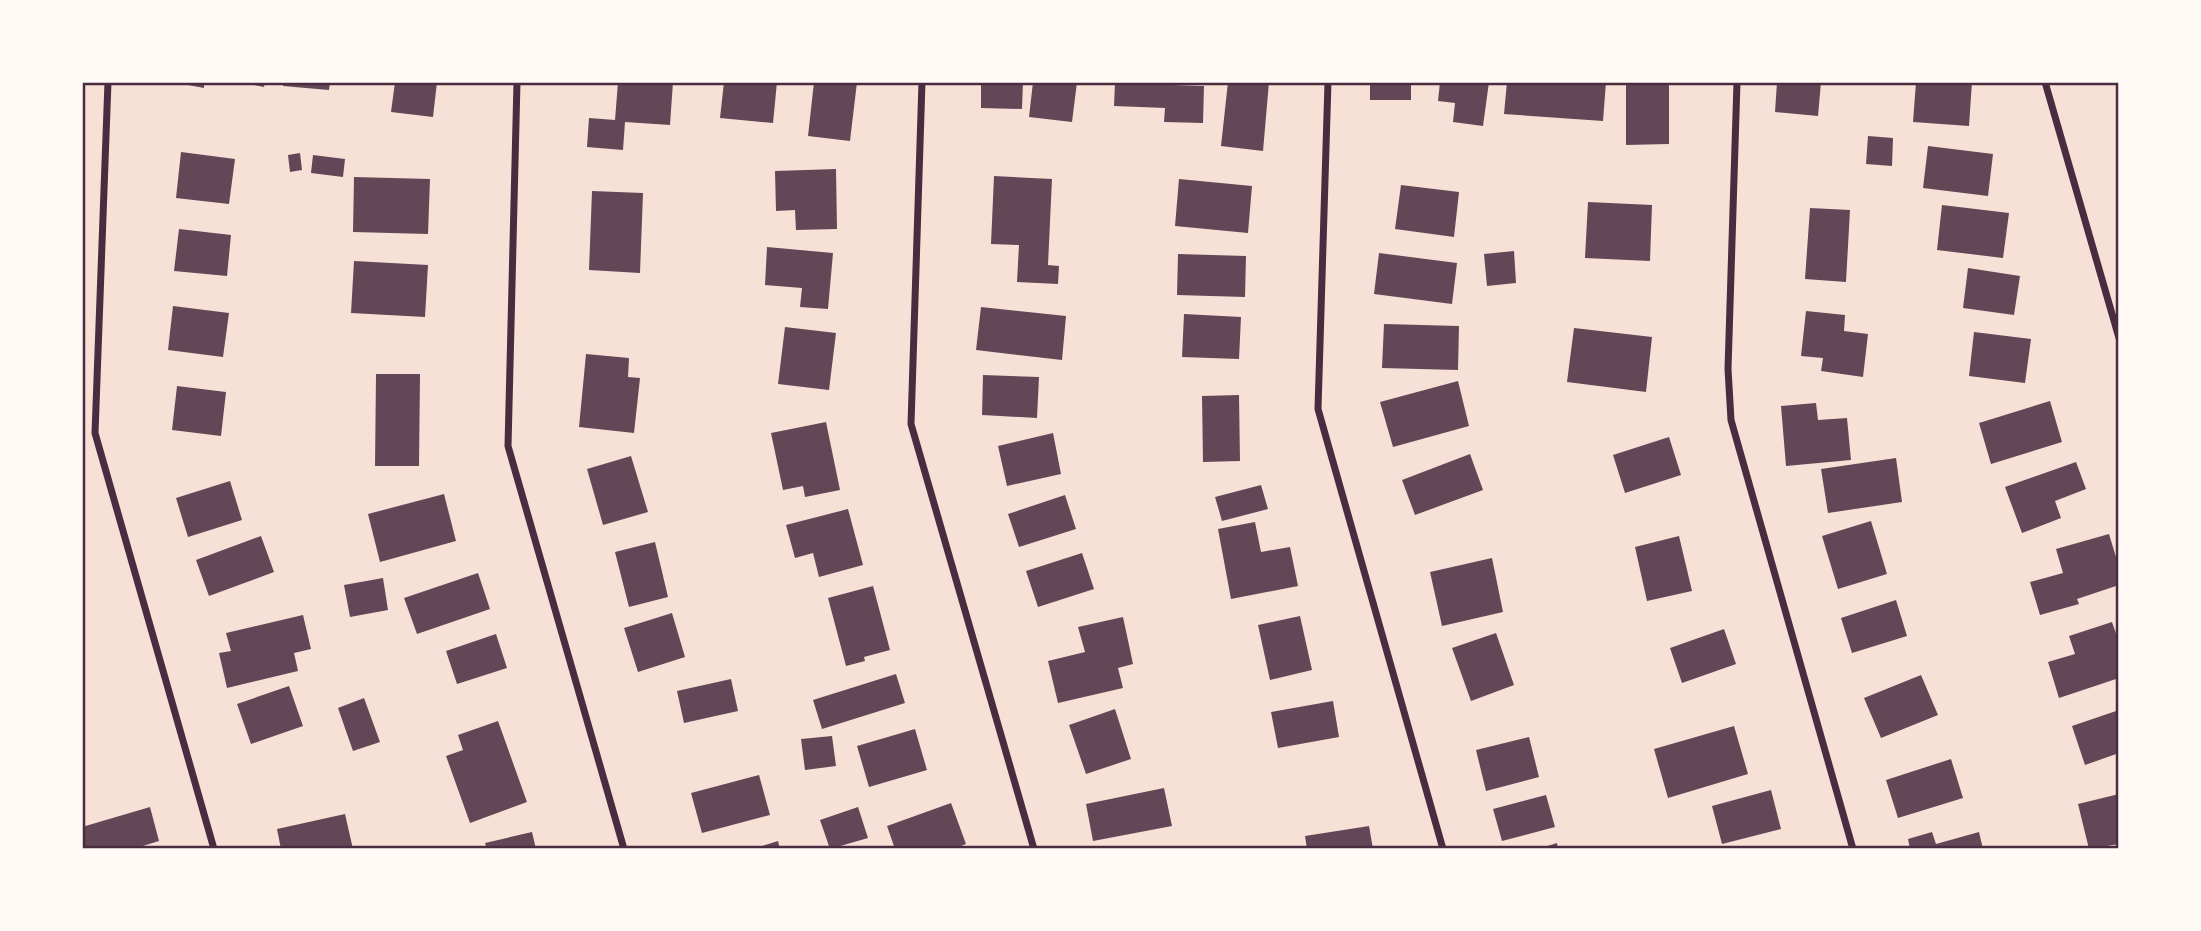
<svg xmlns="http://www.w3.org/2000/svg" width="2201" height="931" viewBox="0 0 2201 931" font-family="'Sofia Sans Condensed',sans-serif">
<rect width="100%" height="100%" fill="#f7e1d7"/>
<path fill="#644757" d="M 172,82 L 204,82 L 204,88 Z
M 240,82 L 265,82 L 264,87 Z
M 283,82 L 330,82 L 329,90 L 283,86 Z
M 395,82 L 437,82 L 433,117 L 391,112 Z
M 618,82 L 673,82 L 670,125 L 625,122 L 623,150 L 587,147 L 589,118 L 615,120 Z
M 724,82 L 777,82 L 773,123 L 720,118 Z
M 814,82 L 857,82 L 850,141 L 808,136 Z
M 981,82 L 1023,82 L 1022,109 L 981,108 Z
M 1033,82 L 1077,82 L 1072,122 L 1029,117 Z
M 1115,82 L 1173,82 L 1173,85 L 1204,86 L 1203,123 L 1164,122 L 1165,108 L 1114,106 Z
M 1228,82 L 1269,82 L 1263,151 L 1221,146 Z
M 1370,82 L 1411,82 L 1411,100 L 1370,100 Z
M 1440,82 L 1489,82 L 1483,126 L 1453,122 L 1455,103 L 1438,101 Z
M 1507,82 L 1606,82 L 1603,121 L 1504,114 Z
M 1626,82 L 1669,82 L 1669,144 L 1626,145 Z
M 1777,82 L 1821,82 L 1818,116 L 1775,112 Z
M 1916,82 L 1972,82 L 1969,126 L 1913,122 Z
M 1868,136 L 1893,138 L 1892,166 L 1866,164 Z
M 1928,146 L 1993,154 L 1988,196 L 1923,188 Z
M 181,152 L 235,159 L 229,204 L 176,198 Z
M 300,153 L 302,170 L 290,172 L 288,155 Z
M 313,155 L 345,159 L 343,177 L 311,173 Z
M 836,169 L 837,229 L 796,230 L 795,210 L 776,211 L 775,171 Z
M 994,176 L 1052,179 L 1048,265 L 1059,266 L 1058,284 L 1017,282 L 1019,245 L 991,244 Z
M 354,177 L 430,179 L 428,234 L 353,232 Z
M 1179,179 L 1252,186 L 1248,233 L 1175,226 Z
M 1401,185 L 1459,192 L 1454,237 L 1395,229 Z
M 592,191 L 643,193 L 640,273 L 589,270 Z
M 1588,202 L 1652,205 L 1650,261 L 1585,258 Z
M 1942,205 L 2009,213 L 2003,258 L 1937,250 Z
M 1810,208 L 1850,210 L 1846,282 L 1805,279 Z
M 179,229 L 231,235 L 227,276 L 174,271 Z
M 767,247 L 833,253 L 828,309 L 800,307 L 802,288 L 765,285 Z
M 1514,251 L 1516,283 L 1487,286 L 1484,254 Z
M 1379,253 L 1457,263 L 1452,304 L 1374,294 Z
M 1178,254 L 1246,256 L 1245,297 L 1177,295 Z
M 354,261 L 428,265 L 425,317 L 351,313 Z
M 1968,268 L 2020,276 L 2014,315 L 1963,308 Z
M 173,306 L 229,313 L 223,357 L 168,350 Z
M 981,307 L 1066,316 L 1062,360 L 976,350 Z
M 1806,311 L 1845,315 L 1844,331 L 1868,334 L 1863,377 L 1821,371 L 1823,358 L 1801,356 Z
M 1184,314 L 1241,317 L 1239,359 L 1182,357 Z
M 1384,324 L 1459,326 L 1458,370 L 1382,368 Z
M 785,327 L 836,333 L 829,390 L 778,384 Z
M 1574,328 L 1652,337 L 1646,392 L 1567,382 Z
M 1974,332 L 2031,339 L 2025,383 L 1969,376 Z
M 586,354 L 629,358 L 628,377 L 640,378 L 634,433 L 579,427 Z
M 376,374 L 420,374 L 419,466 L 375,466 Z
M 983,375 L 1039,377 L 1037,418 L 982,415 Z
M 1458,381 L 1469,426 L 1393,447 L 1380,402 Z
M 177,386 L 226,392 L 221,436 L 172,430 Z
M 1239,395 L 1240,461 L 1203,462 L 1202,396 Z
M 2050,401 L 2062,442 L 1991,464 L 1979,423 Z
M 1816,403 L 1818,420 L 1847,418 L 1851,460 L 1786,466 L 1781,406 Z
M 826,422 L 840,490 L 805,497 L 803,486 L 783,490 L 771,433 Z
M 1053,433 L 1061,474 L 1007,486 L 998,446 Z
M 1669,437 L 1681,475 L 1625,493 L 1613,455 Z
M 1470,454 L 1483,490 L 1415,515 L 1402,480 Z
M 631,456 L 648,512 L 603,525 L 587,469 Z
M 1896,458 L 1902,502 L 1828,513 L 1821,469 Z
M 2076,462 L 2086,489 L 2055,501 L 2061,518 L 2022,533 L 2005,487 Z
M 230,481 L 242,520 L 188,537 L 176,498 Z
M 1261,485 L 1268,509 L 1222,521 L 1215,497 Z
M 444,494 L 456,541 L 380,562 L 368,514 Z
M 1065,495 L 1076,529 L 1019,547 L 1008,514 Z
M 848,509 L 863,565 L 819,577 L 813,553 L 795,558 L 786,525 Z
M 1871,521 L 1887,574 L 1838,589 L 1822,536 Z
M 1255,522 L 1261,552 L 1290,547 L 1298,586 L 1231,599 L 1218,529 Z
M 2109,534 L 2119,567 L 2119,585 L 2077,599 L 2079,604 L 2040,615 L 2030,582 L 2063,573 L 2056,549 Z
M 261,536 L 274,572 L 209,596 L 196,560 Z
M 1679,536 L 1692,591 L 1647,601 L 1635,547 Z
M 655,542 L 668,597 L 629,607 L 615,552 Z
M 1082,553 L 1094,589 L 1038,607 L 1026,571 Z
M 1492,558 L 1503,612 L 1442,626 L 1430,572 Z
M 478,573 L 490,609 L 417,634 L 404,598 Z
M 383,578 L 388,610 L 350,617 L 344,585 Z
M 873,586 L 890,650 L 864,657 L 865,661 L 846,666 L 828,598 Z
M 1896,600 L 1907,636 L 1852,653 L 1841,618 Z
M 672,613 L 685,657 L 638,672 L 624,628 Z
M 303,615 L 311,649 L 294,653 L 298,671 L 227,688 L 219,653 L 231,651 L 226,633 Z
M 1300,616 L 1312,670 L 1270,680 L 1258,625 Z
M 1123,617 L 1133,664 L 1118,668 L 1123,688 L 1058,703 L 1048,661 L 1085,652 L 1078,627 Z
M 2112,622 L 2119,642 L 2119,678 L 2059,698 L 2048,662 L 2075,654 L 2069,636 Z
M 1724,629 L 1736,664 L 1682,683 L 1670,648 Z
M 1496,633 L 1514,685 L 1471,701 L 1452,648 Z
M 496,634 L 507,668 L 457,684 L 446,651 Z
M 896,674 L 905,703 L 822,729 L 813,700 Z
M 1921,675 L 1938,715 L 1881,738 L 1864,698 Z
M 731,679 L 738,711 L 684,723 L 677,691 Z
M 289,686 L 303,726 L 251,744 L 237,704 Z
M 364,698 L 380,742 L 353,751 L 338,708 Z
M 1333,701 L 1339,737 L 1278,748 L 1271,712 Z
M 1115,709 L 1131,759 L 1086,774 L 1069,725 Z
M 2119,710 L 2119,753 L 2085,765 L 2072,726 Z
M 498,721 L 527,802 L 470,823 L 446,756 L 463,750 L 458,735 Z
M 1734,726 L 1748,774 L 1668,798 L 1654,749 Z
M 915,729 L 927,770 L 869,787 L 857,746 Z
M 832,736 L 836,766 L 805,770 L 801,739 Z
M 1529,737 L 1539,777 L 1486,791 L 1476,750 Z
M 1951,759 L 1963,798 L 1898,818 L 1886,780 Z
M 759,775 L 770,815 L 702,833 L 691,793 Z
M 1164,788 L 1172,826 L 1093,841 L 1086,804 Z
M 1771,790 L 1781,829 L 1722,844 L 1712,806 Z
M 2119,794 L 2119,844 L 2089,849 L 2078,804 Z
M 1546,795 L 1555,827 L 1502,841 L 1493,809 Z
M 951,803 L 966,844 L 953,849 L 895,849 L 887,826 Z
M 150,807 L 159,841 L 133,849 L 82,849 L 82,827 Z
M 858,807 L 868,838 L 830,849 L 820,820 Z
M 345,814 L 353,849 L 281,849 L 277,829 Z
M 1369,826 L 1373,849 L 1307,849 L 1305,836 Z
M 532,832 L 536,849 L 487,849 L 485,843 Z
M 1932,832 L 1936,844 L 1979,832 L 1983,849 L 1910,849 L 1908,839 Z
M 778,841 L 780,849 L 756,849 L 756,848 Z
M 1557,843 L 1558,849 L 1541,849 L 1541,848 Z"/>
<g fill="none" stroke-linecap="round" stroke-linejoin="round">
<path stroke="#4a2c40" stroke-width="7" d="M 108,82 L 95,433 L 214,849
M 517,82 L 508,446 L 624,849
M 922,82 L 911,424 L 1034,849
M 1328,82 L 1318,409 L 1443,849
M 1737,82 L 1728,369 L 1731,420 L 1853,849
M 2045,82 L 2119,338"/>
</g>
<rect width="2201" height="931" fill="none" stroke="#fffaf5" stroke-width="168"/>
<rect x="84" y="84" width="2033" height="763" fill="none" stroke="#4a2c40" stroke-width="2.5"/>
</svg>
